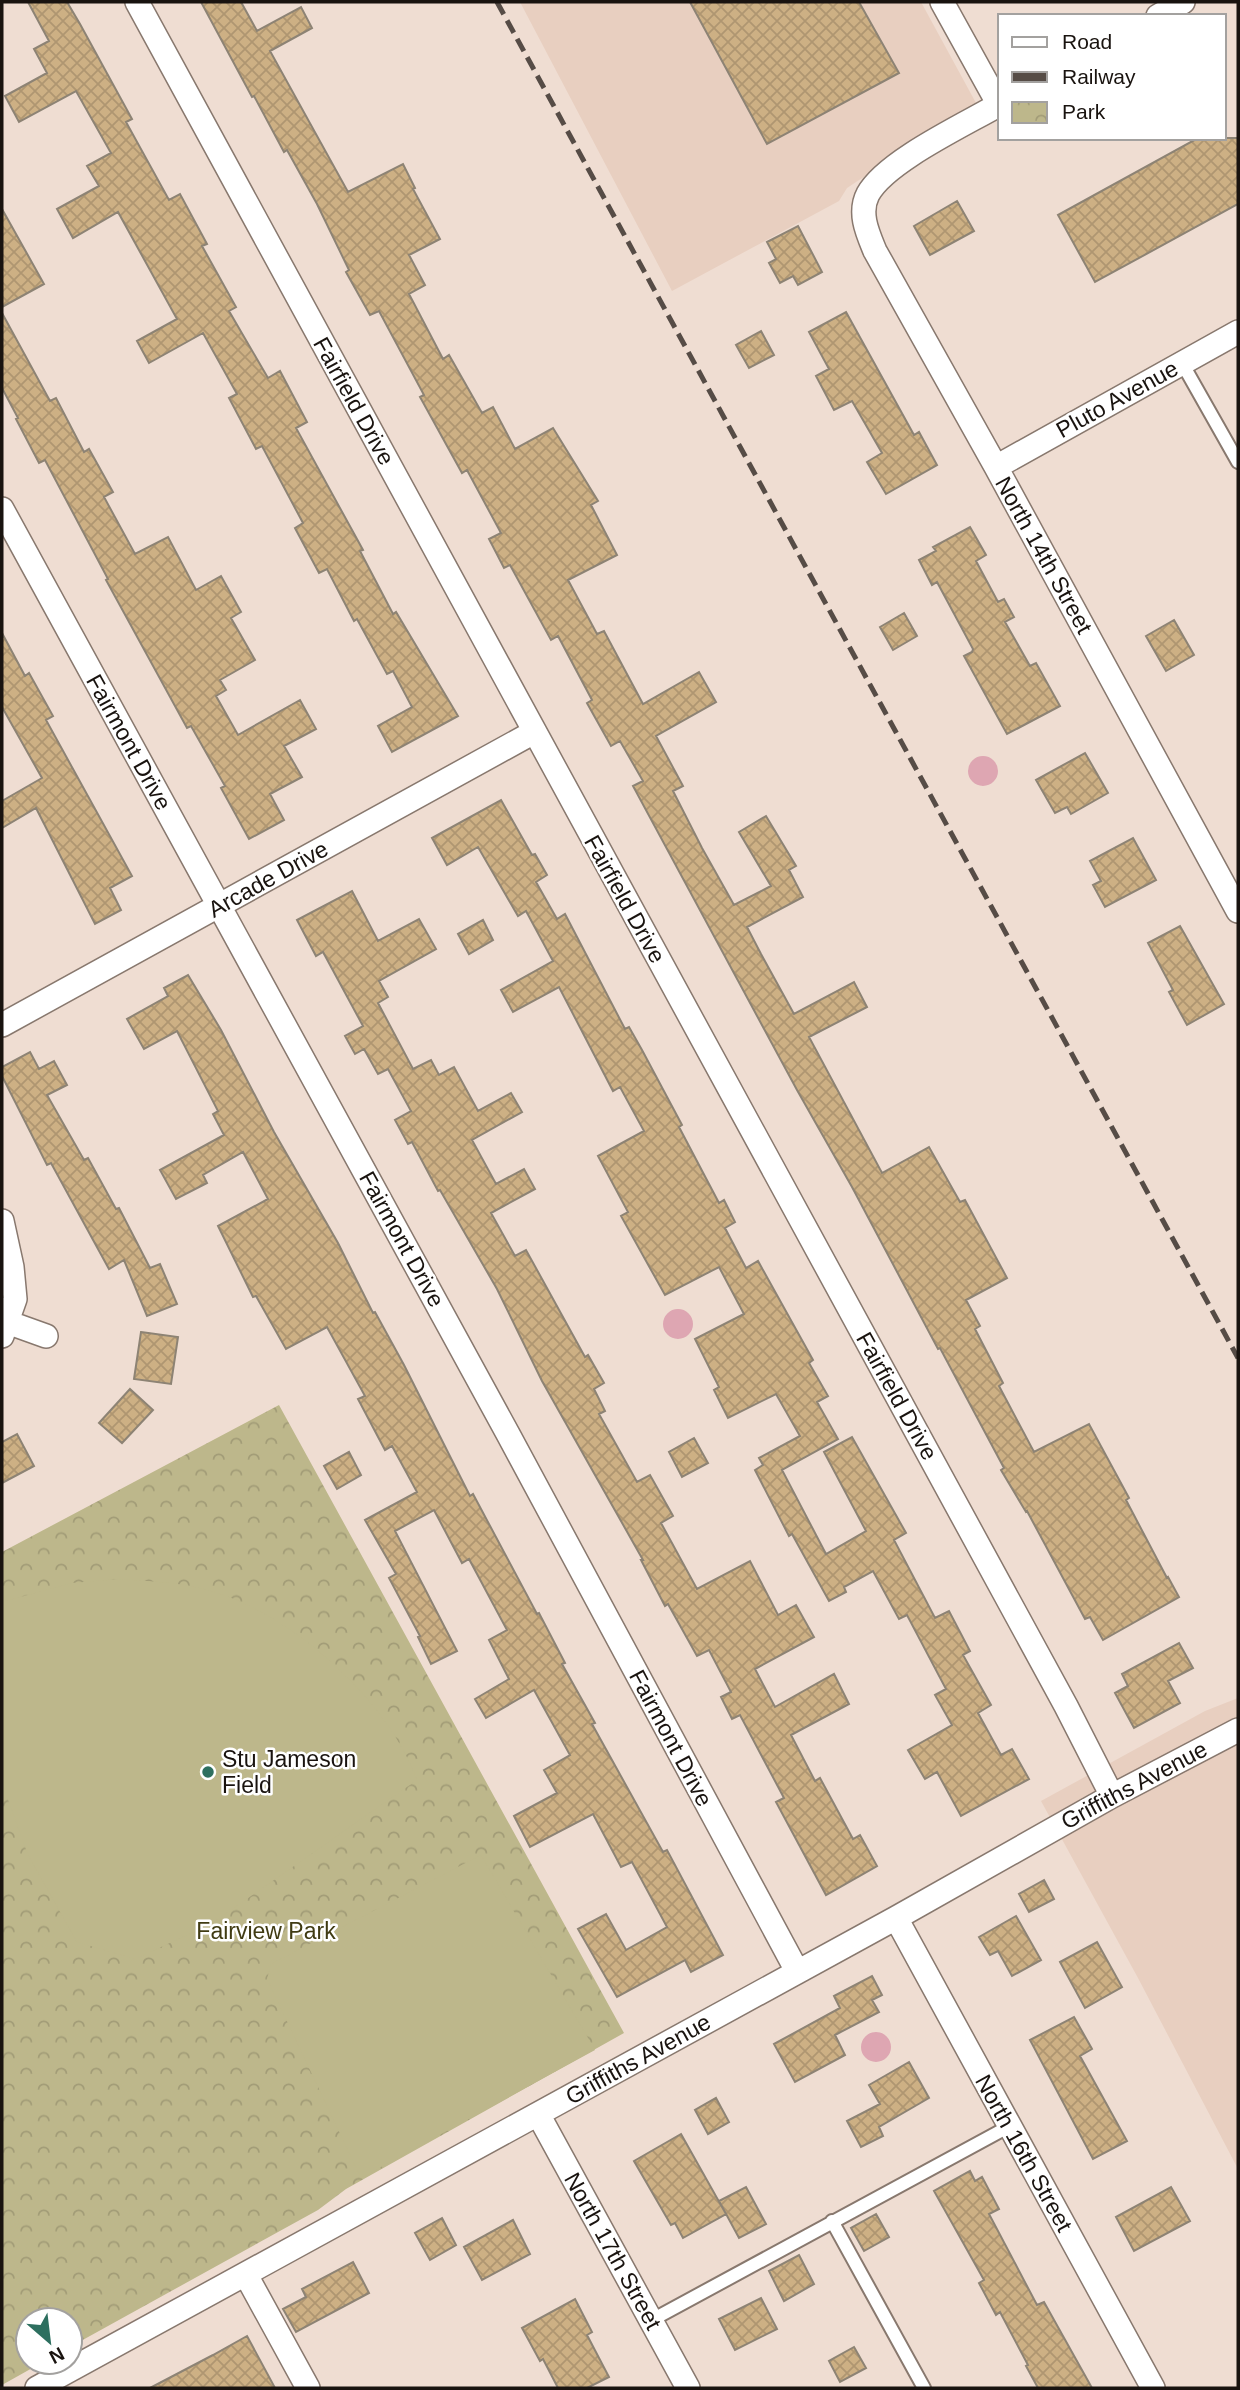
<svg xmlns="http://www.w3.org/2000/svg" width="1240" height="2390" viewBox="0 0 1240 2390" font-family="Helvetica,sans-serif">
<defs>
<pattern id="park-crowns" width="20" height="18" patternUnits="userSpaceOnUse" patternTransform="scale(1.75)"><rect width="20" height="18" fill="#bdb78b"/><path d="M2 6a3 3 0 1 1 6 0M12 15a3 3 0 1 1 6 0" fill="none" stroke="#a29c77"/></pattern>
<pattern id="building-cross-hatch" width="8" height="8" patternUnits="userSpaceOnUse" patternTransform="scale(1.75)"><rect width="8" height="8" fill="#cdb084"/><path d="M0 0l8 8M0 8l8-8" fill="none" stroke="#af9671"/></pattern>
</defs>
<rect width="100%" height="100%" fill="#efddd2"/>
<path fill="#e8cfc0" d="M 520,2 L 921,2 L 976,103 L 847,188 L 839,201 L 672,291 Z
M 1238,1698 L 1238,2169 L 1138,1978 L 1041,1801 L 1205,1711 Z"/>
<path fill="url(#park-crowns)" d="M 279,1405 L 624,2033 L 346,2189 L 318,2210 L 70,2347 L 70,2320 L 28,2320 L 28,2362 L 43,2362 L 2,2385 L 2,1552 Z"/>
<path fill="#bdb78b" d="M 119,1579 C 147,1581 176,1582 204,1589 C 288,1610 388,1699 417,1780 L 211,1924 L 135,1959 L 77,1942 L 28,1855 L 2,1783 L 2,1602 L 72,1583 Z
M 481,1855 L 595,2050 L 361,2178 L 267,1979 L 271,1964 Z"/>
<path fill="#dea6b2" d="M968 771a15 15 0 1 1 30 0a15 15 0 1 1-30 0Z
M663 1324a15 15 0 1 1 30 0a15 15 0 1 1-30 0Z
M861 2047a15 15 0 1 1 30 0a15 15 0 1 1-30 0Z"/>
<path fill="url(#building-cross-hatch)" stroke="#8d8374" stroke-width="2" d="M 28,2 L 67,2 L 80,24 L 132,119 L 126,122 L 169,200 L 180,194 L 207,244 L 202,246 L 236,307 L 229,311 L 268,378 L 280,371 L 307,422 L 296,428 L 363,550 L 360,551 L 393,614 L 396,612 L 458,716 L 392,752 L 378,726 L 412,707 L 393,671 L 387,674 L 357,619 L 354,621 L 327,569 L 319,573 L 295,528 L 303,523 L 262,446 L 256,449 L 229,398 L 237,394 L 203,333 L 149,363 L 137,341 L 177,319 L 118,212 L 73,238 L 57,209 L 99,186 L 87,166 L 111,153 L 76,91 L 19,122 L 5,96 L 47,73 L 34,49 L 49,41 Z
M 201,2 L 241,2 L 257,31 L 301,7 L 312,28 L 270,51 L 348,192 L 403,164 L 415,188 L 413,189 L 440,239 L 409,255 L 425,285 L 409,294 L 443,359 L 449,355 L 482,413 L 493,407 L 515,449 L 553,428 L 598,501 L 591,505 L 617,555 L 568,580 L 597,634 L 604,631 L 643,704 L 699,672 L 716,702 L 656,736 L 683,786 L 673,791 L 702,848 L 734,905 L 771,886 L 739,832 L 766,816 L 796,866 L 789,870 L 803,897 L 747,927 L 761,954 L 794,1014 L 854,982 L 867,1007 L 809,1037 L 882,1173 L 929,1147 L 960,1202 L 965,1200 L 1007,1278 L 966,1300 L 980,1326 L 975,1329 L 1003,1383 L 999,1386 L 1034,1452 L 1089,1424 L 1129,1498 L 1126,1500 L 1167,1578 L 1168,1577 L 1179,1597 L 1103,1640 L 1090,1617 L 1085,1619 L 1027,1511 L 1026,1512 L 1001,1470 L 1004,1468 L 940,1348 L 938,1349 L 852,1187 L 797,1090 L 633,786 L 643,781 L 620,741 L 611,746 L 587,703 L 592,700 L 558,636 L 551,640 L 510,565 L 504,568 L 489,539 L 501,533 L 467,470 L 462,473 L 420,397 L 424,395 L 379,311 L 370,315 L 346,272 L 349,270 L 317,204 L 287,150 L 284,152 L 254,96 L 252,97 Z
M 690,2 L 859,2 L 899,73 L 767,144 Z
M 1198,138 L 1238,138 L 1238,204 L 1095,282 L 1058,215 Z
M 957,201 L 974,231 L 930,255 L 914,226 Z
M 2,209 L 44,284 L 2,307 Z
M 798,226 L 822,272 L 798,285 L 793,276 L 780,283 L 769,263 L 776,259 L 767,242 Z
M 846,312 L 914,435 L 919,432 L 937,465 L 886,494 L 867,462 L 882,453 L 852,401 L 834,410 L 816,376 L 829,369 L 809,332 Z
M 2,313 L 50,401 L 56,398 L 84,452 L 89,449 L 113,492 L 104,497 L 135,554 L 168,537 L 196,590 L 221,576 L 241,612 L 231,618 L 255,660 L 220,680 L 226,690 L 216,696 L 238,735 L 300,700 L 316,729 L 284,746 L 302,777 L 270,794 L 284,820 L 249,839 L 221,788 L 225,786 L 191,726 L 187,728 L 106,580 L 108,579 L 45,460 L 39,463 L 16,419 L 18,418 L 2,388 Z
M 761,331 L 774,355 L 749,368 L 736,345 Z
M 970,527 L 986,555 L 976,561 L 998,602 L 1004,599 L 1014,617 L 1005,622 L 1030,666 L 1036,663 L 1060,706 L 1007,734 L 964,656 L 972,652 L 973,649 L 937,582 L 932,585 L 919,560 L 936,551 L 933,547 Z
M 904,613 L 917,636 L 893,650 L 880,627 Z
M 1174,620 L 1194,655 L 1166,671 L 1146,636 Z
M 2,633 L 25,676 L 29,673 L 53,716 L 46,720 L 132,876 L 110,888 L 121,910 L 95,924 L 36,808 L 2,828 L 2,801 L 42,778 L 2,707 Z
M 1085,753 L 1108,793 L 1071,814 L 1067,807 L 1055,813 L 1036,780 Z
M 501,800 L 532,855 L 535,854 L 547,875 L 536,882 L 557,919 L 565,914 L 625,1029 L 629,1027 L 642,1050 L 682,1125 L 679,1127 L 719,1203 L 724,1200 L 735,1222 L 725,1228 L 746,1268 L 758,1261 L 813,1360 L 809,1363 L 828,1396 L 817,1402 L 838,1439 L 782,1470 L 826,1554 L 866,1531 L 824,1452 L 852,1437 L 906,1533 L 894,1540 L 935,1618 L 949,1611 L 970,1651 L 963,1655 L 991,1705 L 978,1713 L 1001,1755 L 1012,1749 L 1029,1779 L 961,1816 L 937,1772 L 925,1779 L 908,1750 L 952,1725 L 935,1695 L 946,1689 L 907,1615 L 899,1619 L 873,1571 L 844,1587 L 846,1592 L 829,1601 L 792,1534 L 789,1536 L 755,1470 L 763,1465 L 759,1458 L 800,1436 L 776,1394 L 728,1418 L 714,1390 L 719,1387 L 695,1339 L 744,1314 L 719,1267 L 665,1295 L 621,1216 L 628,1212 L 598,1156 L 644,1131 L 620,1087 L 613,1091 L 559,987 L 513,1012 L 501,990 L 553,961 L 526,911 L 518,916 L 478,847 L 447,865 L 432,838 Z
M 1133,838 L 1156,880 L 1105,907 L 1093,885 L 1101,881 L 1090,861 Z
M 352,891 L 378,941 L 419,919 L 436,949 L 379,981 L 388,997 L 378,1003 L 413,1069 L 431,1060 L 439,1075 L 454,1067 L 478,1111 L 511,1093 L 522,1112 L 472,1140 L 496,1184 L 524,1169 L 535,1189 L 491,1213 L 515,1256 L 526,1250 L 585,1357 L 588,1355 L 604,1383 L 594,1389 L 605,1411 L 599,1414 L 637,1482 L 650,1475 L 673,1516 L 661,1523 L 697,1589 L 750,1561 L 778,1615 L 796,1605 L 814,1637 L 755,1669 L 775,1707 L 834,1674 L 849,1704 L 791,1735 L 815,1781 L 820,1778 L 853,1839 L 860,1835 L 877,1866 L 826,1895 L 776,1802 L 784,1798 L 740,1715 L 732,1719 L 721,1697 L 731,1692 L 709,1650 L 697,1656 L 668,1604 L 665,1606 L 641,1560 L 643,1560 L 542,1381 L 497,1289 L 440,1190 L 438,1191 L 412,1142 L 408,1144 L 395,1120 L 411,1111 L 388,1069 L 378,1074 L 364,1049 L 355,1054 L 345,1036 L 363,1026 L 323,952 L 316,956 L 297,920 Z
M 483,920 L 493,940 L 469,954 L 458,934 Z
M 1180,926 L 1224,1004 L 1187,1025 L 1169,992 L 1173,990 L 1148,943 Z
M 188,975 L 221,1030 L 274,1132 L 338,1243 L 373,1313 L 375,1312 L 404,1365 L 470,1496 L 473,1494 L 537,1614 L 539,1613 L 565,1663 L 562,1664 L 595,1723 L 592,1724 L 663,1852 L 667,1850 L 723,1955 L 691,1972 L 685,1960 L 617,1997 L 578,1929 L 606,1914 L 626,1950 L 667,1927 L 632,1862 L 621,1867 L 593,1814 L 530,1847 L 514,1816 L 557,1793 L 544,1770 L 570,1755 L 534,1690 L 486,1718 L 475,1699 L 509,1679 L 489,1640 L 507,1630 L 469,1559 L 462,1563 L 434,1510 L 395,1531 L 457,1651 L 431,1664 L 418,1637 L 420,1636 L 389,1578 L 396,1574 L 365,1520 L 417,1492 L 392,1446 L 385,1450 L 358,1399 L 365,1396 L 327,1327 L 286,1349 L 256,1296 L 253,1297 L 218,1226 L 268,1199 L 243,1152 L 203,1175 L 207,1183 L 176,1199 L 160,1170 L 224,1135 L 213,1114 L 218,1111 L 177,1031 L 144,1049 L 127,1019 L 168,996 L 164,988 Z
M 30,1052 L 39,1069 L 54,1061 L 67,1085 L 47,1095 L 84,1160 L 88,1158 L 116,1209 L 119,1208 L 150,1268 L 160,1264 L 177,1304 L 147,1316 L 124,1260 L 109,1269 L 51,1163 L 47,1165 L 2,1076 L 2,1067 Z
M 141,1332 L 178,1337 L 171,1384 L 134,1379 Z
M 130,1389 L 153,1410 L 122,1443 L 99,1423 Z
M 17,1434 L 34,1466 L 2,1483 L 2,1442 Z
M 694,1438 L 708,1463 L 682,1477 L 669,1452 Z
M 349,1452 L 361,1475 L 337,1489 L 324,1466 Z
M 1179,1643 L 1193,1668 L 1168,1681 L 1180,1703 L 1134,1728 L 1115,1693 L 1128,1686 L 1122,1674 Z
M 1044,1880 L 1054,1899 L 1029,1912 L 1019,1894 Z
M 1016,1916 L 1041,1960 L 1012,1976 L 998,1951 L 990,1955 L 979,1937 Z
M 1097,1942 L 1122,1987 L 1085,2008 L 1060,1962 Z
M 872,1976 L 882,1995 L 872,2000 L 879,2012 L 835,2035 L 845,2055 L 795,2082 L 774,2044 L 840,2008 L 834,1996 Z
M 1074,2017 L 1092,2049 L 1080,2056 L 1127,2141 L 1093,2159 L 1030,2040 Z
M 909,2062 L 929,2098 L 879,2127 L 883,2136 L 861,2147 L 847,2121 L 880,2104 L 869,2085 Z
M 716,2098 L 729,2122 L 708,2134 L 695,2110 Z
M 681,2134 L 726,2214 L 683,2238 L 675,2223 L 671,2225 L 634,2161 Z
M 970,2171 L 975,2181 L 982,2177 L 999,2209 L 989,2214 L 1037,2305 L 1044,2302 L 1092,2388 L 1038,2388 L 1026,2366 L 1028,2365 L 1000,2312 L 996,2315 L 979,2283 L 984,2280 L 934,2191 Z
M 746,2187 L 766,2224 L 739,2238 L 719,2201 Z
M 1171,2187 L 1190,2221 L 1134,2251 L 1116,2217 Z
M 876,2214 L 889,2237 L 864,2251 L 851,2228 Z
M 442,2218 L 456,2245 L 430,2260 L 415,2233 Z
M 513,2220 L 530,2254 L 482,2280 L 464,2247 Z
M 799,2255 L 814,2284 L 784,2301 L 769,2271 Z
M 353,2262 L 369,2293 L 296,2332 L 283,2309 L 306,2297 L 302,2289 Z
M 761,2298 L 777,2329 L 735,2350 L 719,2319 Z
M 575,2299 L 592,2332 L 587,2335 L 609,2377 L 587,2388 L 558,2388 L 543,2359 L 540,2361 L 522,2328 Z
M 247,2336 L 275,2388 L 150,2388 L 213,2355 Z
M 854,2347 L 866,2368 L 840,2382 L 829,2361 Z"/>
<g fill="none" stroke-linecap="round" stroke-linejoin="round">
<defs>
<path id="service" d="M 1182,363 L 1238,462
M 832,2221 L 924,2388
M 650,2321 L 1008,2127"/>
<path id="minor" d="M 137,2 L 1066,1706 L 1112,1796
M 942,2 L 999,105
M 1158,16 L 1183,2
M 1000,104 C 966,124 886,161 868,194 C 858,213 868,234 875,251 L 996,467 L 1238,911
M 996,467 L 1238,332
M 2,509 L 508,1434 L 797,1971
M 2,1025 L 534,732
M 2,1221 L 12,1267 L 15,1299 L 2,1336
M 7,1322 L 46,1336
M 896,1918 L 1153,2388
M 538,2114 L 688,2388
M 246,2275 L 308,2388
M 37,2388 L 896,1918 L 1112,1796 L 1238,1730"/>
</defs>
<use href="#service" stroke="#88786e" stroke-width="16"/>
<use href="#minor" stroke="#88786e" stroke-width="26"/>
<use href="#service" stroke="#fff" stroke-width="12"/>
<use href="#minor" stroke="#fff" stroke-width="23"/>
<path stroke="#564c46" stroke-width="5" stroke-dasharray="14 7" stroke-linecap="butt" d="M 497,2 L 1238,1358"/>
</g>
<circle fill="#2d6f5f" stroke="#fff" stroke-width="2.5" cx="208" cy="1772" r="7"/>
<g text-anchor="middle" stroke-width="5" stroke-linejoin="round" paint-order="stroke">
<g font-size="23" fill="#19130f" stroke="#fff">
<text transform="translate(1117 399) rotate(-29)" y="8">Pluto Avenue</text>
<text transform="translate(354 401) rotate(61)" y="8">Fairfield Drive</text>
<text transform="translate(1044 555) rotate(61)" y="8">North 14th Street</text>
<text transform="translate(129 742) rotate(61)" y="8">Fairmont Drive</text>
<text transform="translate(268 879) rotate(-29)" y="8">Arcade Drive</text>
<text transform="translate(625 899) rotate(61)" y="8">Fairfield Drive</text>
<text transform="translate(402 1239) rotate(61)" y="8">Fairmont Drive</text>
<text transform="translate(897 1396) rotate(61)" y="8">Fairfield Drive</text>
<text transform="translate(671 1738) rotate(62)" y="8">Fairmont Drive</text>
<text transform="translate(1134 1785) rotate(-28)" y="8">Griffiths Avenue</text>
<text transform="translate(638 2059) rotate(-29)" y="8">Griffiths Avenue</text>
<text transform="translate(1024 2153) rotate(61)" y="8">North 16th Street</text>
<text transform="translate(613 2251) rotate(61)" y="8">North 17th Street</text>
</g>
<g font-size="23" fill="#19130f" stroke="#fff" text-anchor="start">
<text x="222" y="1767">Stu Jameson<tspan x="222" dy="26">Field</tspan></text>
</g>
<g font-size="23" fill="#403b13" stroke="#fff">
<text x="266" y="1939">Fairview Park</text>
</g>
</g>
<rect width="1240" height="2390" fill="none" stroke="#19130f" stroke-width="7"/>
<rect x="998" y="14" width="228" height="126" fill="#ffffff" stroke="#a3a19f" stroke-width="2"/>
<rect x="1012" y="37" width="35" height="10" fill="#ffffff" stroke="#a3a19f" stroke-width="2"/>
<text x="1062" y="49" font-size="21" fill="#19130f">Road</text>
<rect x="1012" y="72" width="35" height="10" fill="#564c46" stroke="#a3a19f" stroke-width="2"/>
<text x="1062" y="84" font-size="21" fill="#19130f">Railway</text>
<rect x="1012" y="102" width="35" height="21" fill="url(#park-crowns)" stroke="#a3a19f" stroke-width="2"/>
<text x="1062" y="119" font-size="21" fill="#19130f">Park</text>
<g transform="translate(49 2341) rotate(152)"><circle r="33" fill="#ffffff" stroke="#a3a19f" stroke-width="2"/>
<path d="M0-5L12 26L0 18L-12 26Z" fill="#2d6f5f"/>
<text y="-10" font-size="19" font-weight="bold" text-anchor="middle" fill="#19130f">N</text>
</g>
</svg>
